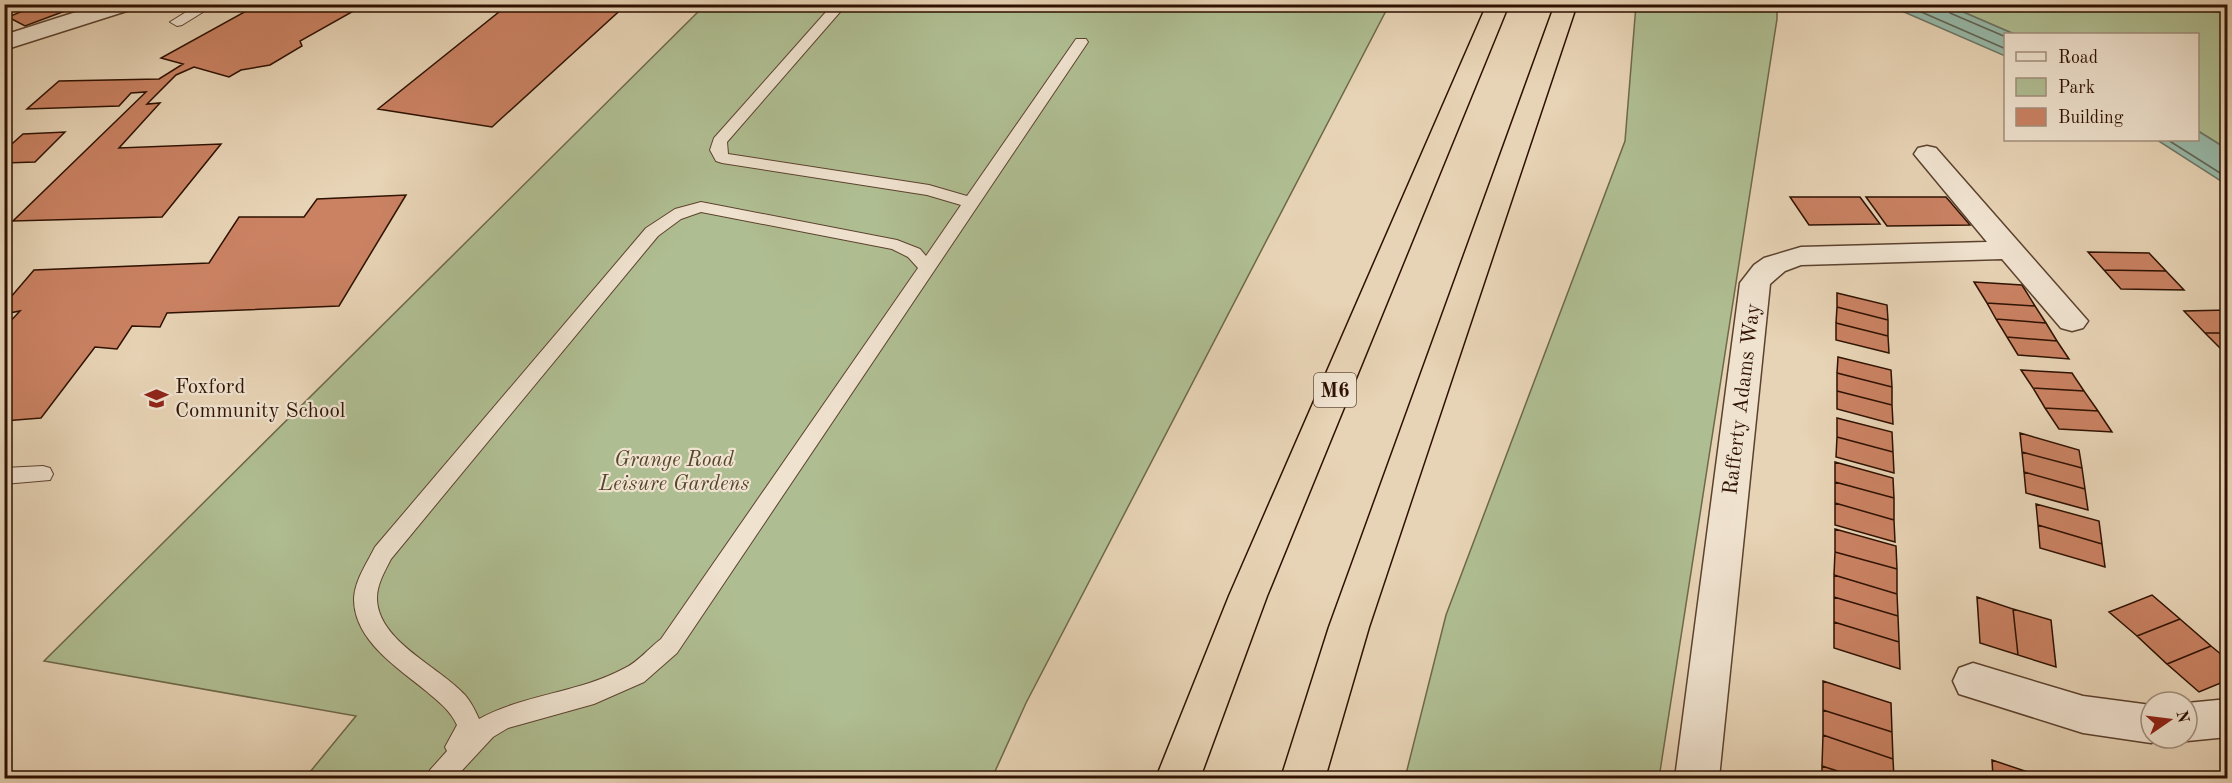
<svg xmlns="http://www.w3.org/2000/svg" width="2232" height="783" viewBox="0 0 2232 783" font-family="'Old Standard TT',serif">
<rect width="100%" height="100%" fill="#e7d3b5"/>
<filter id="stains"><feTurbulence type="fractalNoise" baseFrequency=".00333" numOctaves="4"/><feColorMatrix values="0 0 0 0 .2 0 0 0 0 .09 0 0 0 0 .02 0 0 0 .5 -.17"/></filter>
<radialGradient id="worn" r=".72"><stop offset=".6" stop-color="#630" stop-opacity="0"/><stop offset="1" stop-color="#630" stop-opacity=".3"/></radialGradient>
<path fill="#afbe92" stroke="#6e684a" stroke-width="1.5" d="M 2141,4 L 2227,13 L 2227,149 L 2198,131 L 2198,34 L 2014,34 L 1947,5 Z
M 705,5 L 1389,5 L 1026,703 L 992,778 L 305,778 L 356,716 L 44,661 Z
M 1636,5 L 1777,5 L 1777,19 L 1659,778 L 1405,778 L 1446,615 L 1625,141 Z"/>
<path fill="#97b9a9" stroke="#6d7666" stroke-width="1.5" d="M 1888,5 L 1947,5 L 2014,34 L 2006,34 L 2005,56 Z
M 2198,131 L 2227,149 L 2227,185 L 2157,140 L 2198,140 Z"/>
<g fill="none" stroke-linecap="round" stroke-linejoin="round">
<path stroke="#626555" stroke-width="1.5" d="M 1903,4 L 2006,49
M 1946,4 L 1950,13 L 2006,37
M 2168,140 L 2228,178"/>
</g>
<path fill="#ca8263" stroke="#2e1101" stroke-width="1.5" d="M 4,4 L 31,4 L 4,15 Z
M 40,4 L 53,4 L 65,11 L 25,26 L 8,17 Z
M 259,4 L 366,4 L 300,41 L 302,46 L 270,65 L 241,70 L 229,77 L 194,67 L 176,75 L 147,104 L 160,103 L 119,148 L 221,144 L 162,217 L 13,221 L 146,92 L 131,93 L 119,106 L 27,109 L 59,81 L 159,79 L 183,64 L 161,58 Z
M 509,4 L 627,4 L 492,127 L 378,109 Z
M 65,132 L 35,162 L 4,163 L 4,151 L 23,134 Z
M 406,195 L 339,306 L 167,313 L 160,327 L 132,326 L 117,349 L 95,347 L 41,418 L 4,421 L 4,328 L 20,311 L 4,314 L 4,305 L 34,270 L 209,263 L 239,217 L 304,217 L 317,199 Z
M 1790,197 L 1860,197 L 1880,224 L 1809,225 Z
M 1866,197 L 1946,197 L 1970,225 L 1887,226 Z
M 2088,252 L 2149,253 L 2166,271 L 2104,270 Z
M 2104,270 L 2166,271 L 2184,290 L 2121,289 Z
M 1974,282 L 2022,285 L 2035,306 L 1987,303 Z
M 1837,293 L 1887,305 L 1888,320 L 1837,307 Z
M 1987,303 L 2035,306 L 2046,323 L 1996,319 Z
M 1837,307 L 1888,320 L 1888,336 L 1836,323 Z
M 2228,310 L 2228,333 L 2205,333 L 2184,311 Z
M 1996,319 L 2046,323 L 2057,341 L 2007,337 Z
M 1836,323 L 1888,336 L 1889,353 L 1836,340 Z
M 2205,333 L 2228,333 L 2228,350 L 2222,350 Z
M 2007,337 L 2057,341 L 2069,359 L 2018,355 Z
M 1838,357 L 1891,370 L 1892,387 L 1837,373 Z
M 2021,370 L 2072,373 L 2084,391 L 2033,388 Z
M 1837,373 L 1892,387 L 1892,405 L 1837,391 Z
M 2033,388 L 2084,391 L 2098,411 L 2045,408 Z
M 1837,391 L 1892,405 L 1893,424 L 1837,409 Z
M 2045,408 L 2098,411 L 2112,432 L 2059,429 Z
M 1837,418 L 1892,432 L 1893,452 L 1837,437 Z
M 2020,433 L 2079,450 L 2082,468 L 2022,452 Z
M 1837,437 L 1893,452 L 1894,473 L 1836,457 Z
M 2022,452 L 2082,468 L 2085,489 L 2024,472 Z
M 1835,462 L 1893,478 L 1894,498 L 1835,482 Z
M 2024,472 L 2085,489 L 2088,510 L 2026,493 Z
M 1835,482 L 1894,498 L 1894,520 L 1835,503 Z
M 1835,503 L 1894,520 L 1895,542 L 1835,525 Z
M 2036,504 L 2099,521 L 2102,544 L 2038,525 Z
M 2038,525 L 2102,544 L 2105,567 L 2040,548 Z
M 1835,529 L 1896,546 L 1897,569 L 1835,552 Z
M 1835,552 L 1897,569 L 1897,594 L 1834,575 Z
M 1834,575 L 1897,594 L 1898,616 L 1834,597 Z
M 2152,595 L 2180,619 L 2137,636 L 2109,612 Z
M 1834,597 L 1898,616 L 1899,642 L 1834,622 Z
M 1977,597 L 2013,609 L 2018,655 L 1980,643 Z
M 2013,609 L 2051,620 L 2056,667 L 2018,655 Z
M 2180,619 L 2211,646 L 2167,664 L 2137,636 Z
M 1834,622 L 1899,642 L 1900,669 L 1834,648 Z
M 2211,646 L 2228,660 L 2228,680 L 2199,692 L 2167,664 Z
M 1823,681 L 1891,703 L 1892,732 L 1823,710 Z
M 1823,710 L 1892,732 L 1893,759 L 1823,735 Z
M 1823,735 L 1893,759 L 1894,778 L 1859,778 L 1822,766 Z
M 1992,760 L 2028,772 L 2029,778 L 1993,778 Z
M 1822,766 L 1859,778 L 1822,778 Z"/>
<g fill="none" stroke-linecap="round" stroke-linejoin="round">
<defs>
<path id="service" d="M 199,4 L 216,4 L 182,25 L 177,26 L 170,22 Z
M 833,4 L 847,4 L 727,142 L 728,154 L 929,185 L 967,196 L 1076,39 L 1086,39 L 1088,42 L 677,653 L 644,682 L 594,704 L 508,728 L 493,737 L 455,778 L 426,778 L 430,770 L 447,751 L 445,747 L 457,725 C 450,710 438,701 426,691 C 398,668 353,640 354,598 C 355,580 367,563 375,547 L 646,228 L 675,209 L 701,202 L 897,240 L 920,249 L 926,256 L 961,205 L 927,195 L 722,163 L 716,161 L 710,150 L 714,138 ZM 701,212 L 892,249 L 908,257 L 918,268 L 661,639 C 649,648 638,662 625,668 C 579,693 524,694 479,719 C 475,710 471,702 465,695 C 440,667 377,641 377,598 C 377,584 385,571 391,559 L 658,236 L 681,219 Z
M 43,466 L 50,468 L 53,474 L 50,480 L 4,484 L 4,468 Z"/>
<path id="minor" d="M 101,4 L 136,4 L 133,9 L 4,50 L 4,35 Z
M 1927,146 L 1936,148 L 2088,321 L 2083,328 L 2072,331 L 2061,328 L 2002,259 L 1801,265 L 1785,271 L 1770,284 L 1719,778 L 1675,778 L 1740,283 L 1754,265 L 1764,258 L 1801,247 L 1987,242 L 1914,154 L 1918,148 Z
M 1973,663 L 2083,696 L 2151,705 L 2151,738 L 2164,738 L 2151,743 L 2083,733 L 1959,694 L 1953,681 L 1959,668 Z
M 2228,699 L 2228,737 L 2187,741 L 2179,738 L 2187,738 L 2187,703 Z"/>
<path id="motorway" d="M 1487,4 L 1509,4 L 1267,596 L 1200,778 L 1156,778 L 1229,596 Z
M 1555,4 L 1577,4 L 1369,627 L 1325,778 L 1281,778 L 1329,627 Z"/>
</defs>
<use href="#service" stroke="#5c422e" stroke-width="2"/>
<use href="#minor" stroke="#5c422e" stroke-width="3"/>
<use href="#motorway" stroke="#2e1101" stroke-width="3"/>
<use href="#service" fill="#efe2cf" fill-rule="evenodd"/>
<use href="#minor" fill="#efe2cf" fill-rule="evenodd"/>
<use href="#motorway" fill="#e7d3b5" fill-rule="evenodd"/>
</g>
<defs>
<symbol id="school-bare" viewBox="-9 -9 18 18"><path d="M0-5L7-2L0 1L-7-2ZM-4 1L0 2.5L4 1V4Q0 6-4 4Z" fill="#8f2418" stroke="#efe2cf" stroke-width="2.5" paint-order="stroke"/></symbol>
</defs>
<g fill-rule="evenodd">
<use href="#school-bare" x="140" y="382" width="33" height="33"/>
</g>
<g text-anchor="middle" stroke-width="4.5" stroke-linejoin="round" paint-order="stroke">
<rect fill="#efe2cf" stroke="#68503f" stroke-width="1.5" x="1314" y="373" width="42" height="34" rx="4.5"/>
<g font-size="20" font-weight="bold" fill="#2e1101">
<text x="1335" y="397">M6</text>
</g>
<g font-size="21" fill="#2e1101" stroke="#efe2cf" text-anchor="start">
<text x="175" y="393">Foxford<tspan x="175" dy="24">Community School</tspan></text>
</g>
<g font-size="21" fill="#2e1101" stroke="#efe2cf">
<text transform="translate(1741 399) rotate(-83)" y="7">Rafferty Adams Way</text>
</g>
<g font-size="21" font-style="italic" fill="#55452c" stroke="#efe2cf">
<text x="674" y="466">Grange Road<tspan x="674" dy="24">Leisure Gardens</tspan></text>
</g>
</g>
<rect width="2232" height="783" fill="none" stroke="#e7d3b5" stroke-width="24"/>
<rect x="6" y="6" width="2220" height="771" fill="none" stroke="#2e1101" stroke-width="3"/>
<rect x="12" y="12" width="2208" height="759" fill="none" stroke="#2e1101" stroke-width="1.5"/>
<rect x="2004" y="33" width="195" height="108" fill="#efe2cf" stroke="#a28e7d" stroke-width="1.5"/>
<rect x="2016" y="52" width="30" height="9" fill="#efe2cf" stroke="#a28e7d" stroke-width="1.5"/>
<text x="2058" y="63" font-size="18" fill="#2e1101">Road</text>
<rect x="2016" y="78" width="30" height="18" fill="#afbe92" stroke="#a28e7d" stroke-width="1.5"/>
<text x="2058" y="93" font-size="18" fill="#2e1101">Park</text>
<rect x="2016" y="108" width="30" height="18" fill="#ca8263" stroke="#a28e7d" stroke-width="1.5"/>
<text x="2058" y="123" font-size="18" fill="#2e1101">Building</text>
<g transform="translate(2169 720) rotate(76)"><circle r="28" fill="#efe2cf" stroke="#a28e7d" stroke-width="1.5"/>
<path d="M0-4.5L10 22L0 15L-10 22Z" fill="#8f2418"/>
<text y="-9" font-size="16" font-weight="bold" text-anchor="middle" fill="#2e1101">N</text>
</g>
<rect width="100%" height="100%" filter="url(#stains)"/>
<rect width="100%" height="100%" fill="url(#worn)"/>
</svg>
